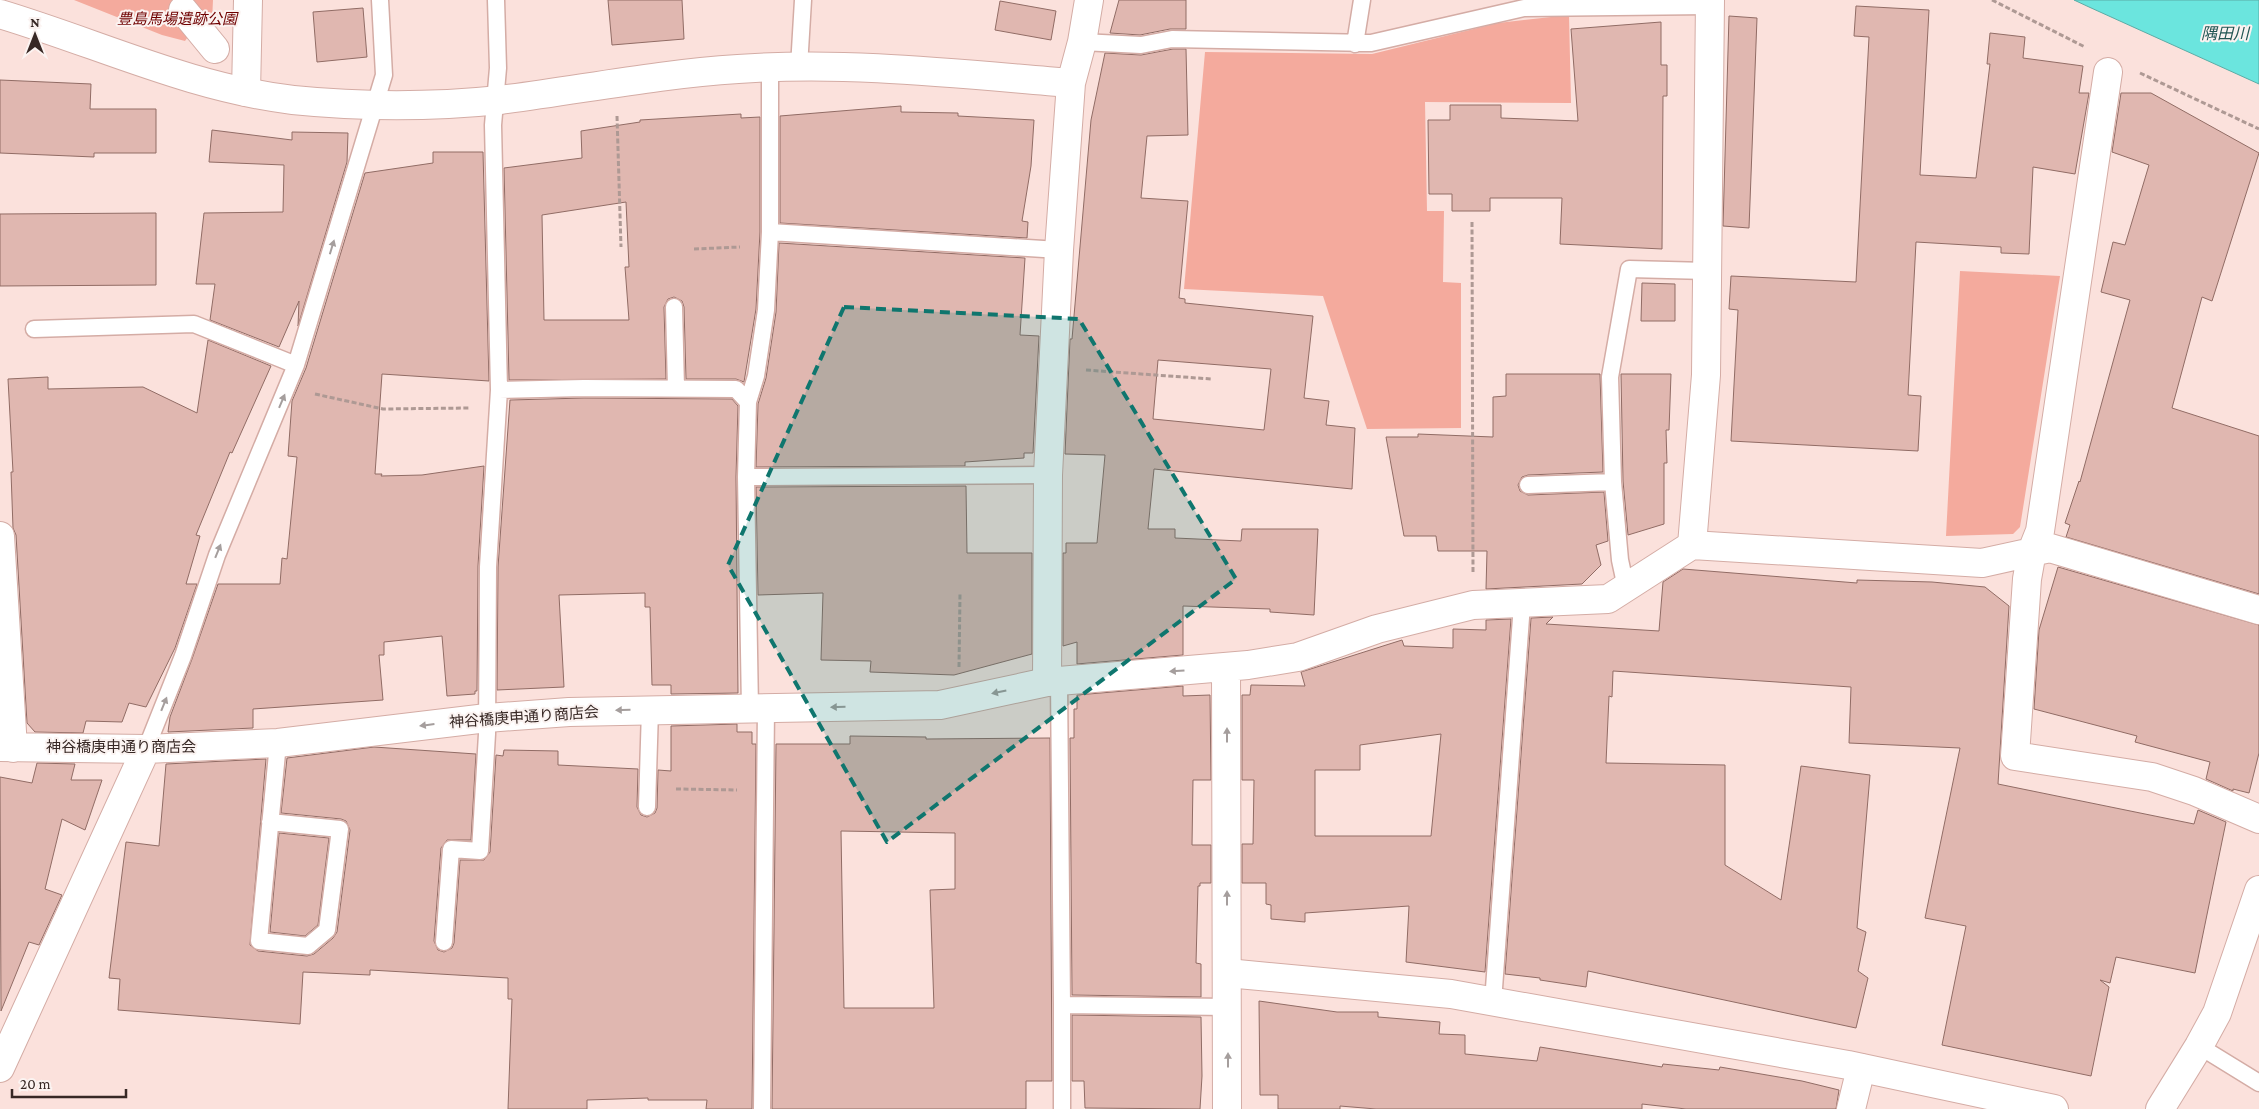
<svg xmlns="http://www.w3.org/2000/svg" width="2259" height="1109" viewBox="0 0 2259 1109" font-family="'Crimson Pro','Noto Sans JP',serif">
<rect width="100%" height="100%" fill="#fbe1dc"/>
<path fill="#f4aa9d" d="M 74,0 L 213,0 L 212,21 L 194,28 L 185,41 L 162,35 Z
M 1569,15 L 1571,103 L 1425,102 L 1427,211 L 1444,211 L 1443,282 L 1461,283 L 1461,428 L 1367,429 L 1323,296 L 1184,289 L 1205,52 L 1372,54 L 1498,23 Z
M 1960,271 L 2060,276 L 2020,527 L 2013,534 L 1946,536 Z"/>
<path fill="#6be5de" stroke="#5baca6" d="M 2074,0 L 2259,0 L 2259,84 L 2089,7 Z"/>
<path fill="#e0b7b0" stroke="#916c65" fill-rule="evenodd" d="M 608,0 L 682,0 L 684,39 L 612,45 Z
M 1119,0 L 1186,0 L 1186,29 L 1170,29 L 1140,35 L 1110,33 Z
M 1000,1 L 1056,11 L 1051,40 L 995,30 Z
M 1856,6 L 1929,10 L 1920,175 L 1976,178 L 1990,64 L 1987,64 L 1990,33 L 2025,37 L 2023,58 L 2083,66 L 2079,93 L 2089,93 L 2075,174 L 2033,167 L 2029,254 L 2001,253 L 2001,247 L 1916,242 L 1908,395 L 1921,396 L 1918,451 L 1731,441 L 1738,310 L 1729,309 L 1731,276 L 1856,282 L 1869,37 L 1854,36 Z
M 363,8 L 367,57 L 317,62 L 313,12 Z
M 1729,16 L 1757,18 L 1749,228 L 1723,226 Z
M 1661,22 L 1661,65 L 1667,65 L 1667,96 L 1663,96 L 1662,249 L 1560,244 L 1562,198 L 1490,198 L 1490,211 L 1452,211 L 1452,194 L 1429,194 L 1428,120 L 1450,120 L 1450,105 L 1501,105 L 1501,118 L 1578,121 L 1571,29 Z
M 1173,49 L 1186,49 L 1188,135 L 1147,136 L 1141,198 L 1188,201 L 1179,298 L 1185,299 L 1185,303 L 1313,316 L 1304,398 L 1329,401 L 1326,425 L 1355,428 L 1352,489 L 1154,469 L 1148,529 L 1175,529 L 1175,538 L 1241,541 L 1242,529 L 1318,529 L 1314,615 L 1270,612 L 1270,609 L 1183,606 L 1183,655 L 1077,664 L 1077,642 L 1063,646 L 1063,553 L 1066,553 L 1066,543 L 1097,543 L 1105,455 L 1065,454 L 1070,339 L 1072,339 L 1091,120 L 1105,53 L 1141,55 ZM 1158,360 L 1271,369 L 1264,430 L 1153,419 Z
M 0,80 L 91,84 L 90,109 L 156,109 L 156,153 L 94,153 L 94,157 L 0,153 Z
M 2121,93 L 2151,93 L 2259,153 L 2212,301 L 2202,297 L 2172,408 L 2259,436 L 2259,594 L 2066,537 L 2070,525 L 2065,523 L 2079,481 L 2080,482 L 2130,300 L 2101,292 L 2113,242 L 2125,245 L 2149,165 L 2112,152 Z
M 901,106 L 901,112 L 958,113 L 958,116 L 1034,120 L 1031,166 L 1022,221 L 1028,222 L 1027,238 L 780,223 L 780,116 Z
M 741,114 L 741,118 L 760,117 L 760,232 L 756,309 L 744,382 L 736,379 L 686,379 L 684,307 L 682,301 L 674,297 L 668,299 L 664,307 L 666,379 L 509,380 L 504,168 L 582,158 L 581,131 L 640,122 L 640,120 ZM 626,202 L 629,267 L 625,267 L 629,320 L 544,320 L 542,215 Z
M 212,130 L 292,140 L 292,132 L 348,133 L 347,162 L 298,326 L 299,301 L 279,347 L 210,320 L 215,284 L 196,284 L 204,213 L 283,212 L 284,165 L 209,162 Z
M 433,152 L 483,152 L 489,381 L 382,374 L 375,474 L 382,474 L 381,476 L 422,475 L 484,466 L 478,566 L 477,691 L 475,691 L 475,694 L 447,696 L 442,636 L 384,642 L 384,655 L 379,655 L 383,700 L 253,709 L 253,728 L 168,732 L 170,717 L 192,659 L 218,584 L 280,584 L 282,558 L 287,559 L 297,457 L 288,456 L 292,401 L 306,368 L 365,173 L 433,163 Z
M 156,213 L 156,285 L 0,286 L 0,214 Z
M 779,243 L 1025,258 L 1020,335 L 1039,336 L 1033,453 L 1024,453 L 1024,458 L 965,462 L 965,466 L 756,467 L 758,404 L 766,378 L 776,312 Z
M 1642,283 L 1675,284 L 1675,321 L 1641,321 Z
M 208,340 L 271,366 L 232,453 L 230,452 L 196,535 L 200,536 L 186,584 L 197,584 L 175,648 L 146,707 L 129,703 L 122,722 L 86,721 L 83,733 L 35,732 L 27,723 L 16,535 L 13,528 L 11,472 L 13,472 L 8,379 L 48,377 L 48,389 L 143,387 L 197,413 Z
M 1506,374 L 1600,374 L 1603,472 L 1528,475 L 1522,477 L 1518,485 L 1520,491 L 1528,495 L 1604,492 L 1608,541 L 1596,545 L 1601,565 L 1582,584 L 1486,589 L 1487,551 L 1438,551 L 1436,536 L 1404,536 L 1386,437 L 1418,437 L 1418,434 L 1493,437 L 1493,397 L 1506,396 Z
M 1621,374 L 1671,374 L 1669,430 L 1666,430 L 1667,463 L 1664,463 L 1664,524 L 1628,535 L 1623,481 Z
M 584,398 L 732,399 L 738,406 L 736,477 L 738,693 L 671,694 L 671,685 L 652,685 L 650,607 L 645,607 L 645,593 L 559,595 L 564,687 L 497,690 L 498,567 L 510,400 Z
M 966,486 L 967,553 L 1032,553 L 1032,654 L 954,675 L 870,672 L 871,661 L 821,660 L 823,593 L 758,595 L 756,487 Z
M 2058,567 L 2259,625 L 2259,753 L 2249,793 L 2233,789 L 2233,791 L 2206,779 L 2210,762 L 2135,742 L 2137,736 L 2034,709 L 2039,630 Z
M 1683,569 L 1857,583 L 1857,580 L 1932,582 L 1985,587 L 2009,606 L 1998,784 L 2194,824 L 2198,810 L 2226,822 L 2195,973 L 2116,957 L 2110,983 L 2100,980 L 2109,987 L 2091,1076 L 1942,1045 L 1966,926 L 1925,918 L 1960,748 L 1849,743 L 1851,687 L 1613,671 L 1612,697 L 1609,696 L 1606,763 L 1725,765 L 1725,865 L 1781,900 L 1801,766 L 1870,775 L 1857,928 L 1866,932 L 1858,971 L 1868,978 L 1856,1028 L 1588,971 L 1586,987 L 1540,980 L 1540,978 L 1505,974 L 1531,618 L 1553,617 L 1546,624 L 1659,631 L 1663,582 Z
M 1511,619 L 1485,972 L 1406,962 L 1409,906 L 1305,913 L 1305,922 L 1271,919 L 1271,905 L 1266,904 L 1266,883 L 1242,883 L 1242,844 L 1253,844 L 1254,780 L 1242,780 L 1242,695 L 1250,695 L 1251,685 L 1305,686 L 1301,672 L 1402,640 L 1404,646 L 1453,648 L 1453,629 L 1486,630 L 1486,620 ZM 1441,734 L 1431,836 L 1315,836 L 1315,770 L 1360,770 L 1360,745 Z
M 1183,686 L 1183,696 L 1210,695 L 1211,780 L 1193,780 L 1192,845 L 1211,845 L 1211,883 L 1200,883 L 1200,886 L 1198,886 L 1196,963 L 1201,964 L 1201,997 L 1072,995 L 1070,738 L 1074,738 L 1074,709 L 1077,709 L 1077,695 Z
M 737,724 L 737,732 L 752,732 L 752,744 L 756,744 L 752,1109 L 706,1109 L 707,1100 L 648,1100 L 648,1098 L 587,1100 L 587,1109 L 508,1109 L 512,999 L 508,999 L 508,978 L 370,970 L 370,975 L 303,972 L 300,1024 L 118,1010 L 120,979 L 109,978 L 126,842 L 159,846 L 166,764 L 266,759 L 250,945 L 258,951 L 307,956 L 314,954 L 333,938 L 337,932 L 350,830 L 346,821 L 341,819 L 281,813 L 287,758 L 374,747 L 476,754 L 471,840 L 447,840 L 441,848 L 434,941 L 438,950 L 444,952 L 452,948 L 454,943 L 460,860 L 484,860 L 490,852 L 496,755 L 503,756 L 504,750 L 558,751 L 558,765 L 638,769 L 637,807 L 641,815 L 647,817 L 655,813 L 657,808 L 658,770 L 671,771 L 671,726 Z
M 850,736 L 926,737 L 926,739 L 1050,738 L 1052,1081 L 1026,1081 L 1026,1109 L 772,1109 L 776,744 L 850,744 ZM 841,831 L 955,833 L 955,889 L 930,890 L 934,1008 L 844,1008 Z
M 37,763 L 75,764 L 71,780 L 102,780 L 85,830 L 62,819 L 45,889 L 62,895 L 39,945 L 29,942 L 1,1011 L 0,777 L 32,783 Z
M 279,833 L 329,838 L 318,925 L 305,936 L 270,932 Z
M 1259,1001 L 1337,1012 L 1378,1012 L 1378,1017 L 1440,1022 L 1439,1034 L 1465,1035 L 1465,1054 L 1537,1061 L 1540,1047 L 1662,1067 L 1663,1064 L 1719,1070 L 1720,1067 L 1802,1081 L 1839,1090 L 1836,1109 L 1686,1109 L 1642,1104 L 1642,1109 L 1376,1109 L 1340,1106 L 1340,1109 L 1278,1109 L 1278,1095 L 1260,1095 Z
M 1072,1015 L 1201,1017 L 1202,1076 L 1200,1109 L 1085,1108 L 1084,1081 L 1072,1081 Z"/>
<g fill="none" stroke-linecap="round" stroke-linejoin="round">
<defs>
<path id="lane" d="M 1082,42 L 1141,45 L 1172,39 L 1371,43 L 1524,8 L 1709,6
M 1355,44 L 1362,0
M 799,67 L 803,0
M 770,232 L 1059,250
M 674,307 L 676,388
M 34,329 L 194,324 L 296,365
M 499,390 L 584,388 L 736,389 L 748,402
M 746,477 L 1048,475
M 1528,485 L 1613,482
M 1626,588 L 1620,560 L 1613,482 L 1610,377 L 1629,269 L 1707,271
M 1059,681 L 1062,1005
M 750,709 L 746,477 L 748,402 L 756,376 L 766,310 L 770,232 L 770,67
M 146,749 L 183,656 L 217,555 L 296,365 L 384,75 L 380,0
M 647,807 L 650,710
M 270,822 L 340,829 L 327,930 L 308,946 L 259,941 L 278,743
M 444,942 L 451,849 L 480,851 L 487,734 L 488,567 L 499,390 L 493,125 L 498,68 L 496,0
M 1493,1002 L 1522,604
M 2199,1046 L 2259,1083
M 762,1109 L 766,708
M 1062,1109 L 1062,1005 L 1228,1007"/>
<path id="street" d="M 183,10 L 215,49
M 2108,72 L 2040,531 L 2032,551 L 2027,579 L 2015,756 L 2152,777 L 2194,791 L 2259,819
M 246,92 L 248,0
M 0,536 L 13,748
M 1692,545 L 1706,375 L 1710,0
M 1226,667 L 1227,1109
M 0,747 L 146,749 L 278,743 L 487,718 L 569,712 L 940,705 L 1047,682 L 1248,665 L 1298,657 L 1377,629 L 1473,605 L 1608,599 L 1692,545 L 1982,563 L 2050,548 L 2259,610
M 0,1068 L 146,749
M 1851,1109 L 1861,1068
M 2160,1109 L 2199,1046 L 2217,1013 L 2259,890"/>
<path id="secondary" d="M 0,14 C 97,43 191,88 293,100 C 362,107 431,107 500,100 C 579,90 658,74 738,69 C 849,61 960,74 1071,83
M 1047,682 L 1048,475 L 1059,250 L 1071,83 L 1082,42 L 1089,0
M 1227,973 L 1451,994 L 1848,1065 L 2054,1109"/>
</defs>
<use href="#lane" stroke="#d4aca5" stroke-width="19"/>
<use href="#street" stroke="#d4aca5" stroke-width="30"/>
<use href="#secondary" stroke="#d4aca5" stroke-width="30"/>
<path stroke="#ae9994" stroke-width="3" stroke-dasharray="5 2.5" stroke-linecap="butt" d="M 1992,0 L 2085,47
M 2140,73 L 2259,129
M 617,116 L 621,247
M 1472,222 L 1473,572
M 694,249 L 740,247
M 1086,370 L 1211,379
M 315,394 L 383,409 L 469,408
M 959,667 L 960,594
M 676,789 L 737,790"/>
<use href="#lane" stroke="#fff" stroke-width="16"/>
<use href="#street" stroke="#fff" stroke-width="28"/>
<use href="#secondary" stroke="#fff" stroke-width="28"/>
</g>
<defs><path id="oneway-solid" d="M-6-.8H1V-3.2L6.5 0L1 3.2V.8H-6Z" transform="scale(1.25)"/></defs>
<g fill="#a59e9d">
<use href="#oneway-solid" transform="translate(332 247) rotate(-73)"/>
<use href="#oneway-solid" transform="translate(282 401) rotate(-67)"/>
<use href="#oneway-solid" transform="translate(218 551) rotate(-68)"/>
<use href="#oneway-solid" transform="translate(1177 671) rotate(176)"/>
<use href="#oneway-solid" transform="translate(999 692) rotate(168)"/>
<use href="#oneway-solid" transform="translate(164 704) rotate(-68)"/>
<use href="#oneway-solid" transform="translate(838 707) rotate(179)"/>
<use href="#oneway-solid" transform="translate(623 710) rotate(179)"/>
<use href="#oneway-solid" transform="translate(427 725) rotate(173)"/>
<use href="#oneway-solid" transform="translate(1227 735) rotate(-90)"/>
<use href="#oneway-solid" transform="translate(1227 898) rotate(-90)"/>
<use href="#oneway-solid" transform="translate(1228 1060) rotate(-90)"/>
</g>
<path fill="#0f766e" fill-opacity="0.2" stroke="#0f766e" stroke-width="4" stroke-dasharray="10 6" stroke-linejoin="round" d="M 844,307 L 1079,319 L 1236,579 L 887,842 L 728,565 Z"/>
<g text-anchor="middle" stroke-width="4" stroke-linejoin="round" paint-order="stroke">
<g font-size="15" font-style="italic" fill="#6f0000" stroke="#fbf3f1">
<text x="177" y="24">豊島馬場遺跡公園</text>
</g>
<g font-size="15" fill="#372825" stroke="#fbf3f1">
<text transform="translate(524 717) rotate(-4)" y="5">神谷橋庚申通り商店会</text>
<text x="121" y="752">神谷橋庚申通り商店会</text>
</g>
<g font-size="16" font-style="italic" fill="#205552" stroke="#fbf3f1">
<text x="2225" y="39">隅田川</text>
</g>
</g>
<g transform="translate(35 35)" stroke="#fbf3f1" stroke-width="4" paint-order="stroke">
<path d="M0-4L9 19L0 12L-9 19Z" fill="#372825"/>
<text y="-8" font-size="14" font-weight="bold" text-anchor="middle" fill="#372825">N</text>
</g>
<path d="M12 1089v8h114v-8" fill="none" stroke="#372825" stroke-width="2.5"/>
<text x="20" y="1089" font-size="15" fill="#372825" stroke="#fbf3f1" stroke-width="4" paint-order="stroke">20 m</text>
</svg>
